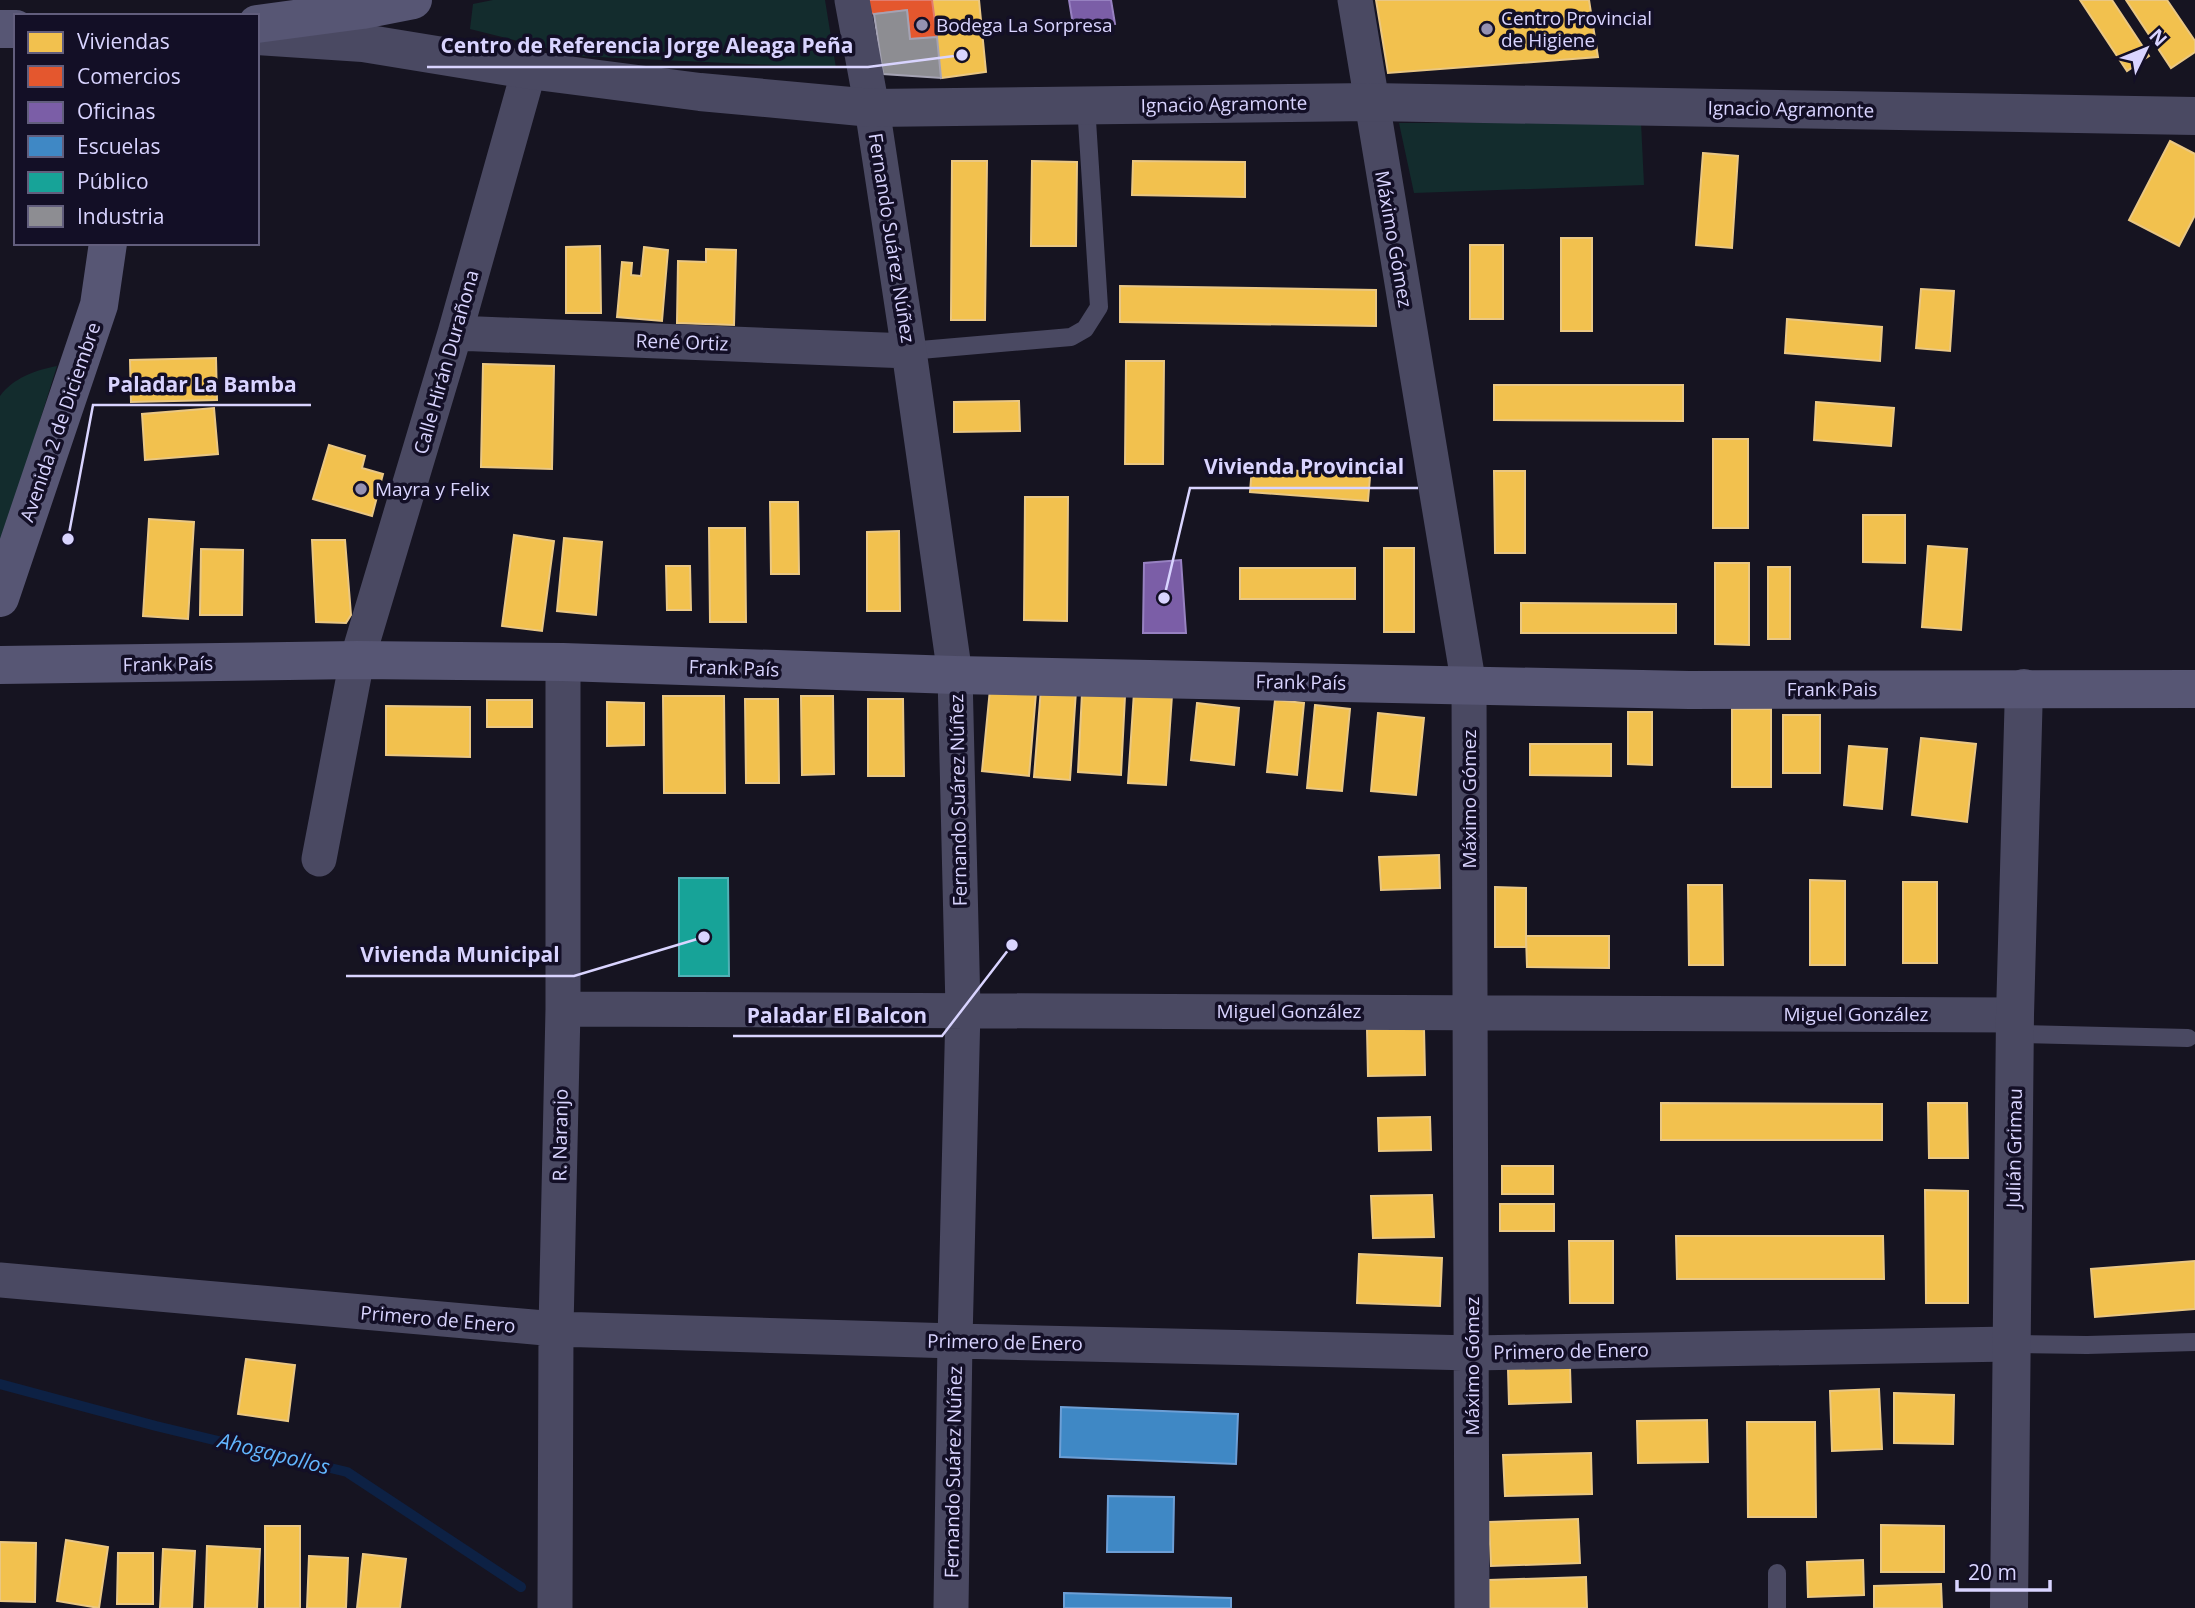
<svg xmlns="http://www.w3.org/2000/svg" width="2195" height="1608" viewBox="0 0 2195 1608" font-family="'Open Sans',sans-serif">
<rect width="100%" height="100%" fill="#161421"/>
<path fill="#132c2d" d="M 493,0 L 825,0 L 836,68 L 577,56 L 470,29 L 473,4 Z
M 1641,122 L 1644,185 L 1414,193 L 1399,123 Z
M 57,366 L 0,548 L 0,396 C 13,378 36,370 57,366 Z"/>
<path fill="#f2c14e" stroke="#eac783" stroke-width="2" d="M 932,0 L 979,0 L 986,72 L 941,78 Z
M 1376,0 L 1589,0 L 1598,57 L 1388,73 Z
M 2080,0 L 2112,0 L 2149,56 L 2127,71 Z
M 2126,0 L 2167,0 L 2195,41 L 2195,52 L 2171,68 Z
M 2170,141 L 2195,154 L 2195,215 L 2179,246 L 2129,220 Z
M 1703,153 L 1738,156 L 1732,248 L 1696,245 Z
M 952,161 L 987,161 L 985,320 L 951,320 Z
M 1032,161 L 1077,162 L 1076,246 L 1031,246 Z
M 1133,161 L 1245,162 L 1245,197 L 1132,195 Z
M 1561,238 L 1592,238 L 1592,331 L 1561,331 Z
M 1470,245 L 1503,245 L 1503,319 L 1470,319 Z
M 600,246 L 601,313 L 566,313 L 566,247 Z
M 644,247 L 668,250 L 662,321 L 617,317 L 622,262 L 632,263 L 631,275 L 641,276 Z
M 706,249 L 736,250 L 734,325 L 677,323 L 678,261 L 706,262 Z
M 1120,286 L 1376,290 L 1376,326 L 1120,322 Z
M 1921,289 L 1954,291 L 1950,351 L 1916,348 Z
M 1787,319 L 1882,327 L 1880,361 L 1785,353 Z
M 216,358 L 217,400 L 131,402 L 130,360 Z
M 1126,361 L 1164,361 L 1163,464 L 1125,464 Z
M 483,364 L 554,366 L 552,469 L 481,467 Z
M 1494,385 L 1683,385 L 1683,421 L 1494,420 Z
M 1019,401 L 1020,431 L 954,432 L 954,402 Z
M 1816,402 L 1894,408 L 1891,446 L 1814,440 Z
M 214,408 L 218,454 L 145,460 L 142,414 Z
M 1713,439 L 1748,439 L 1748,528 L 1713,528 Z
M 329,445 L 365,456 L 362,468 L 383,474 L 372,516 L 313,499 Z
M 1252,467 L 1370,477 L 1368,501 L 1250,492 Z
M 1494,471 L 1525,471 L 1525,553 L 1495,553 Z
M 1025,497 L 1068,497 L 1067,621 L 1024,620 Z
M 770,502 L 798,502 L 799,574 L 771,574 Z
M 1863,515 L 1905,515 L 1905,563 L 1863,562 Z
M 149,519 L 194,522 L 188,619 L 143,616 Z
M 709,528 L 745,528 L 746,622 L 710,622 Z
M 899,531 L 900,611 L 867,611 L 867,532 Z
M 514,535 L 554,541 L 542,631 L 502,626 Z
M 564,538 L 602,542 L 596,615 L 557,611 Z
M 312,540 L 345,540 L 351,615 L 346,623 L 316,622 Z
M 1928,546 L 1967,549 L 1961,630 L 1922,627 Z
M 1384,548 L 1414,548 L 1414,632 L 1384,632 Z
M 201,549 L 243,550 L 242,615 L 200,615 Z
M 1715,563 L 1749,563 L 1749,645 L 1715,644 Z
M 666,566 L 690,566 L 691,610 L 667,610 Z
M 1768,567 L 1790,567 L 1790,639 L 1768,639 Z
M 1240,568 L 1355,568 L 1355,599 L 1240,599 Z
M 1521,603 L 1676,604 L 1676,633 L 1521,633 Z
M 1041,688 L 1076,691 L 1070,780 L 1034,777 Z
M 990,689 L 1036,693 L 1029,776 L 982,771 Z
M 1134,692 L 1172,695 L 1166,785 L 1128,783 Z
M 1082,693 L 1125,696 L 1121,775 L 1078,772 Z
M 663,696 L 724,696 L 725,793 L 664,793 Z
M 801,696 L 833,696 L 834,774 L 802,775 Z
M 745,699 L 778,699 L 779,783 L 746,783 Z
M 868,699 L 903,699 L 904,776 L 868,776 Z
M 487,700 L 532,700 L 532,727 L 487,727 Z
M 1275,700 L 1304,703 L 1297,775 L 1267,772 Z
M 607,702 L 644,703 L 644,745 L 607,746 Z
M 1197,703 L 1239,708 L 1234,765 L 1191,760 Z
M 1315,705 L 1350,709 L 1342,791 L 1307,788 Z
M 386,706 L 470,707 L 470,757 L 386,755 Z
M 1732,709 L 1771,709 L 1771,787 L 1732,787 Z
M 1628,712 L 1652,712 L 1652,765 L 1628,764 Z
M 1378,713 L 1424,718 L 1416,795 L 1371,791 Z
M 1783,715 L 1820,715 L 1820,773 L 1783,773 Z
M 1921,738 L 1976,744 L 1967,822 L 1912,815 Z
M 1530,744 L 1611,744 L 1611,776 L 1530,775 Z
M 1849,746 L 1887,749 L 1882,809 L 1844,805 Z
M 1439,855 L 1440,888 L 1381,890 L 1379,857 Z
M 1810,880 L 1845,881 L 1845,965 L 1810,965 Z
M 1903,882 L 1937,882 L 1937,963 L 1903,963 Z
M 1688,885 L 1722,885 L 1723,965 L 1689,965 Z
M 1495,887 L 1526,888 L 1526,947 L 1495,947 Z
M 1526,936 L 1609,936 L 1609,968 L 1527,967 Z
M 1424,1028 L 1425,1075 L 1368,1076 L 1367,1029 Z
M 1661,1103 L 1882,1104 L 1882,1140 L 1661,1140 Z
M 1928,1103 L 1967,1103 L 1968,1158 L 1929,1158 Z
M 1430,1117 L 1431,1150 L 1379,1151 L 1378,1118 Z
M 1502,1166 L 1553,1166 L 1553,1194 L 1502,1194 Z
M 1925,1190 L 1968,1191 L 1968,1303 L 1926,1303 Z
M 1432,1195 L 1434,1237 L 1373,1238 L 1371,1196 Z
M 1500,1204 L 1554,1204 L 1554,1231 L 1500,1231 Z
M 1676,1236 L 1883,1236 L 1884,1279 L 1677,1279 Z
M 1569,1241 L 1613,1241 L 1613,1303 L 1570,1303 Z
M 1359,1254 L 1442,1258 L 1440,1306 L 1357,1303 Z
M 2195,1261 L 2195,1309 L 2095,1317 L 2091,1269 Z
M 246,1359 L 295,1365 L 288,1421 L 238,1414 Z
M 1570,1367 L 1571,1402 L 1509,1404 L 1508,1369 Z
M 1879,1389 L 1882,1449 L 1832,1451 L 1830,1391 Z
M 1894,1393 L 1954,1395 L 1953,1444 L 1894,1443 Z
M 1707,1420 L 1708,1462 L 1638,1463 L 1637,1421 Z
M 1747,1422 L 1815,1422 L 1816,1517 L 1748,1517 Z
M 1591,1453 L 1592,1494 L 1505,1496 L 1503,1455 Z
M 1578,1519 L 1580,1563 L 1491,1566 L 1489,1522 Z
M 1881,1525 L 1944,1526 L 1944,1572 L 1881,1572 Z
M 265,1526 L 300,1526 L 300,1608 L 265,1608 Z
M 66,1540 L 108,1547 L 99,1608 L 57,1601 Z
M 0,1542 L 36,1543 L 35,1602 L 0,1601 Z
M 207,1546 L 260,1549 L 257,1608 L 205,1608 Z
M 163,1549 L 195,1551 L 192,1608 L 160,1608 Z
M 118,1553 L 153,1553 L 153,1604 L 117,1604 Z
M 363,1554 L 406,1559 L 400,1608 L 357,1608 Z
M 309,1556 L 348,1558 L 346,1608 L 307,1608 Z
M 1863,1560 L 1864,1595 L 1808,1597 L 1807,1562 Z
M 1586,1577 L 1587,1608 L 1490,1608 L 1489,1580 Z
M 1941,1584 L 1942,1608 L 1874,1608 L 1874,1586 Z"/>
<path fill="#e4572e" stroke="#e17c6d" stroke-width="2" d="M 866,0 L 932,0 L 937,37 L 910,39 L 907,10 L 874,14 L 868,12 Z"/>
<path fill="#7b5ea7" stroke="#9781c1" stroke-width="2" d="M 1069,0 L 1111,0 L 1115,24 L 1074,31 Z
M 1181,560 L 1186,633 L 1143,633 L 1144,563 Z"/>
<path fill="#3f88c5" stroke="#6d9fd6" stroke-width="2" d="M 1061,1407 L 1238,1414 L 1236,1464 L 1060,1457 Z
M 1108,1496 L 1174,1497 L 1173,1552 L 1107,1552 Z
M 1064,1593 L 1231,1598 L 1231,1608 L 1064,1608 Z"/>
<path fill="#17a398" stroke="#51b2b7" stroke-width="2" d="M 679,878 L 728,878 L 729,976 L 679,976 Z"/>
<path fill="#8d8d92" stroke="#a4a2b3" stroke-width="2" d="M 907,10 L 910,39 L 937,37 L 941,78 L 883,74 L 874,14 Z"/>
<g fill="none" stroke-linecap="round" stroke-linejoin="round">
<path stroke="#0d2144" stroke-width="10" d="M 0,1384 L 156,1426 L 347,1472 L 521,1587"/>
<path stroke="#4a4962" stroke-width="18" d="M 909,351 L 1071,337 L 1085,329 L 1099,307 L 1086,105
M 2016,1034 L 2188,1038
M 2011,1344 L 2087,1345 L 2195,1342
M 1777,1573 L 1777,1608"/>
<path stroke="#4a4962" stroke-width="35" d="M 852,0 L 872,108 L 909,351 L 955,675 L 963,1009 L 955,1341 L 951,1608
M 1355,0 L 1469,686 L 1472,1608
M 455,333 L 909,351
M 319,859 L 357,660 L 455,333 L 529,70
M 563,1009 L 2015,1015
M 0,1280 L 556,1329 L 955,1341 L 1473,1353 L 2011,1344
M 555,1608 L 556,1329 L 563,1009 L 563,662"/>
<path stroke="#4a4962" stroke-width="38" d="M 257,36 L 363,43 L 529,70 L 700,92 L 872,108 L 1371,102 L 2195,116
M 2009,1608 L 2015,1015 L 2024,688"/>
<path stroke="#575674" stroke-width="38" d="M 257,24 L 362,10 L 413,0
M 0,29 L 16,29
M 0,598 L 99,305 L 108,243
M 0,665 L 357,660 L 563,662 L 955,675 L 1689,690 L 2195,689"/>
</g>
<g fill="#9591b1" stroke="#130f26" stroke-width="2.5">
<circle cx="922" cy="25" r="7"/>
<circle cx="1487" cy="29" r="7"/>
<circle cx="361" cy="489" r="7"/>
</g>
<g text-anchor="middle" stroke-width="7" stroke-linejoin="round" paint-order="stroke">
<g font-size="19" fill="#d9d4ff" stroke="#130f26" text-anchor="start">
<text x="1501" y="25">Centro Provincial<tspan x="1501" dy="22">de Higiene</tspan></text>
<text x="936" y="32">Bodega La Sorpresa</text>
<text x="375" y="496">Mayra y Felix</text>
</g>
<g font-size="19" fill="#d9d4ff" stroke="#130f26">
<text transform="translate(1224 104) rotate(-1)" y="7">Ignacio Agramonte</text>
<text transform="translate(1791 109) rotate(1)" y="7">Ignacio Agramonte</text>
<text transform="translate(892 238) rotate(81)" y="7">Fernando Suárez Núñez</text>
<text transform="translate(1394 239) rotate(80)" y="7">Máximo Gómez</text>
<text transform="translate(682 342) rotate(2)" y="7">René Ortiz</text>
<text transform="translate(446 362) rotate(-74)" y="7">Calle Hirán Durañona</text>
<text transform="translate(60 422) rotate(-71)" y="7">Avenida 2 de Diciembre</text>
<text transform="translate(168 664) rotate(-1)" y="7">Frank País</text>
<text transform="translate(734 668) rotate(2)" y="7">Frank País</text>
<text transform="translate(1301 682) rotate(1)" y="7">Frank País</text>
<text x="1832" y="696">Frank Pais</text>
<text transform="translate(1469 799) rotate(-90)" y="7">Máximo Gómez</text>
<text transform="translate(958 800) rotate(-91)" y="7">Fernando Suárez Núñez</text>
<text x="1289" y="1018">Miguel González</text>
<text x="1856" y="1021">Miguel González</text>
<text transform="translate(560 1135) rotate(-89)" y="7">R. Naranjo</text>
<text transform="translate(2014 1148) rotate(-89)" y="7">Julián Grimau</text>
<text transform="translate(438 1319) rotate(5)" y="7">Primero de Enero</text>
<text transform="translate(1005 1342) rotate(1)" y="7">Primero de Enero</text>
<text transform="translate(1571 1351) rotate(-1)" y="7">Primero de Enero</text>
<text transform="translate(1472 1366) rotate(-90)" y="7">Máximo Gómez</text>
<text transform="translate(953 1472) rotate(-89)" y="7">Fernando Suárez Núñez</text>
</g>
<g font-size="21" font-style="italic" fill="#62b6ff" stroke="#130f26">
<text transform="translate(274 1454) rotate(14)" y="7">Ahogapollos</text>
</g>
</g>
<path fill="none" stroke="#d9d4ff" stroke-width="2.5" d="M962 55L868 67H427M68 539L93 405H311M1164 598L1190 488H1418M704 937L574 976H346M1012 945L942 1036H733"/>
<g fill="#d9d4ff" stroke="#130f26" stroke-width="2.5">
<circle cx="962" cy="55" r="7"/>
<circle cx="68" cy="539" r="7"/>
<circle cx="1164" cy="598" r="7"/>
<circle cx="704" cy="937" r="7"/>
<circle cx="1012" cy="945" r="7"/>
</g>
<g font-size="21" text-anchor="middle" font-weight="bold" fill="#d9d4ff" stroke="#130f26" stroke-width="7" stroke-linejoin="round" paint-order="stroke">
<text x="647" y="53">Centro de Referencia Jorge Aleaga Peña</text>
<text x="202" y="392">Paladar La Bamba</text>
<text x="1304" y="474">Vivienda Provincial</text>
<text x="460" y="962">Vivienda Municipal</text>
<text x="837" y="1023">Paladar El Balcon</text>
</g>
<rect x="14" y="14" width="245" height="231" fill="#130f26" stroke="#625e7d" stroke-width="2"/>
<rect x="28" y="32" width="35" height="21" fill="#f2c14e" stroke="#625e7d" stroke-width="2"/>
<text x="77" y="49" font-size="21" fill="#d9d4ff">Viviendas</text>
<rect x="28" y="66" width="35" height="21" fill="#e4572e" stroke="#625e7d" stroke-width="2"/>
<text x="77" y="84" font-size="21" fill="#d9d4ff">Comercios</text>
<rect x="28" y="102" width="35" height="21" fill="#7b5ea7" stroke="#625e7d" stroke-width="2"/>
<text x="77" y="119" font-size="21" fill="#d9d4ff">Oficinas</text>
<rect x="28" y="136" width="35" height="21" fill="#3f88c5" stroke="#625e7d" stroke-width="2"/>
<text x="77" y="154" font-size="21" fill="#d9d4ff">Escuelas</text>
<rect x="28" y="172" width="35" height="21" fill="#17a398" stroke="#625e7d" stroke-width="2"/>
<text x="77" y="189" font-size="21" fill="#d9d4ff">Público</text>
<rect x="28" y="206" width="35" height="21" fill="#8d8d92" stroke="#625e7d" stroke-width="2"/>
<text x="77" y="224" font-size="21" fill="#d9d4ff">Industria</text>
<g transform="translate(2146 49) rotate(47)" stroke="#130f26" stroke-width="5" paint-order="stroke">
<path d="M0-5L12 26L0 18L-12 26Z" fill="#d9d4ff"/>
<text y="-10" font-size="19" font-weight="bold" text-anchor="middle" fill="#d9d4ff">N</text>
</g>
<path d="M1957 1580v10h93v-10" fill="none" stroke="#d9d4ff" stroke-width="3.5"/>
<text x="1968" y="1580" font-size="21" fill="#d9d4ff" stroke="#130f26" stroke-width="5" paint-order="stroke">20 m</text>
</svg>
